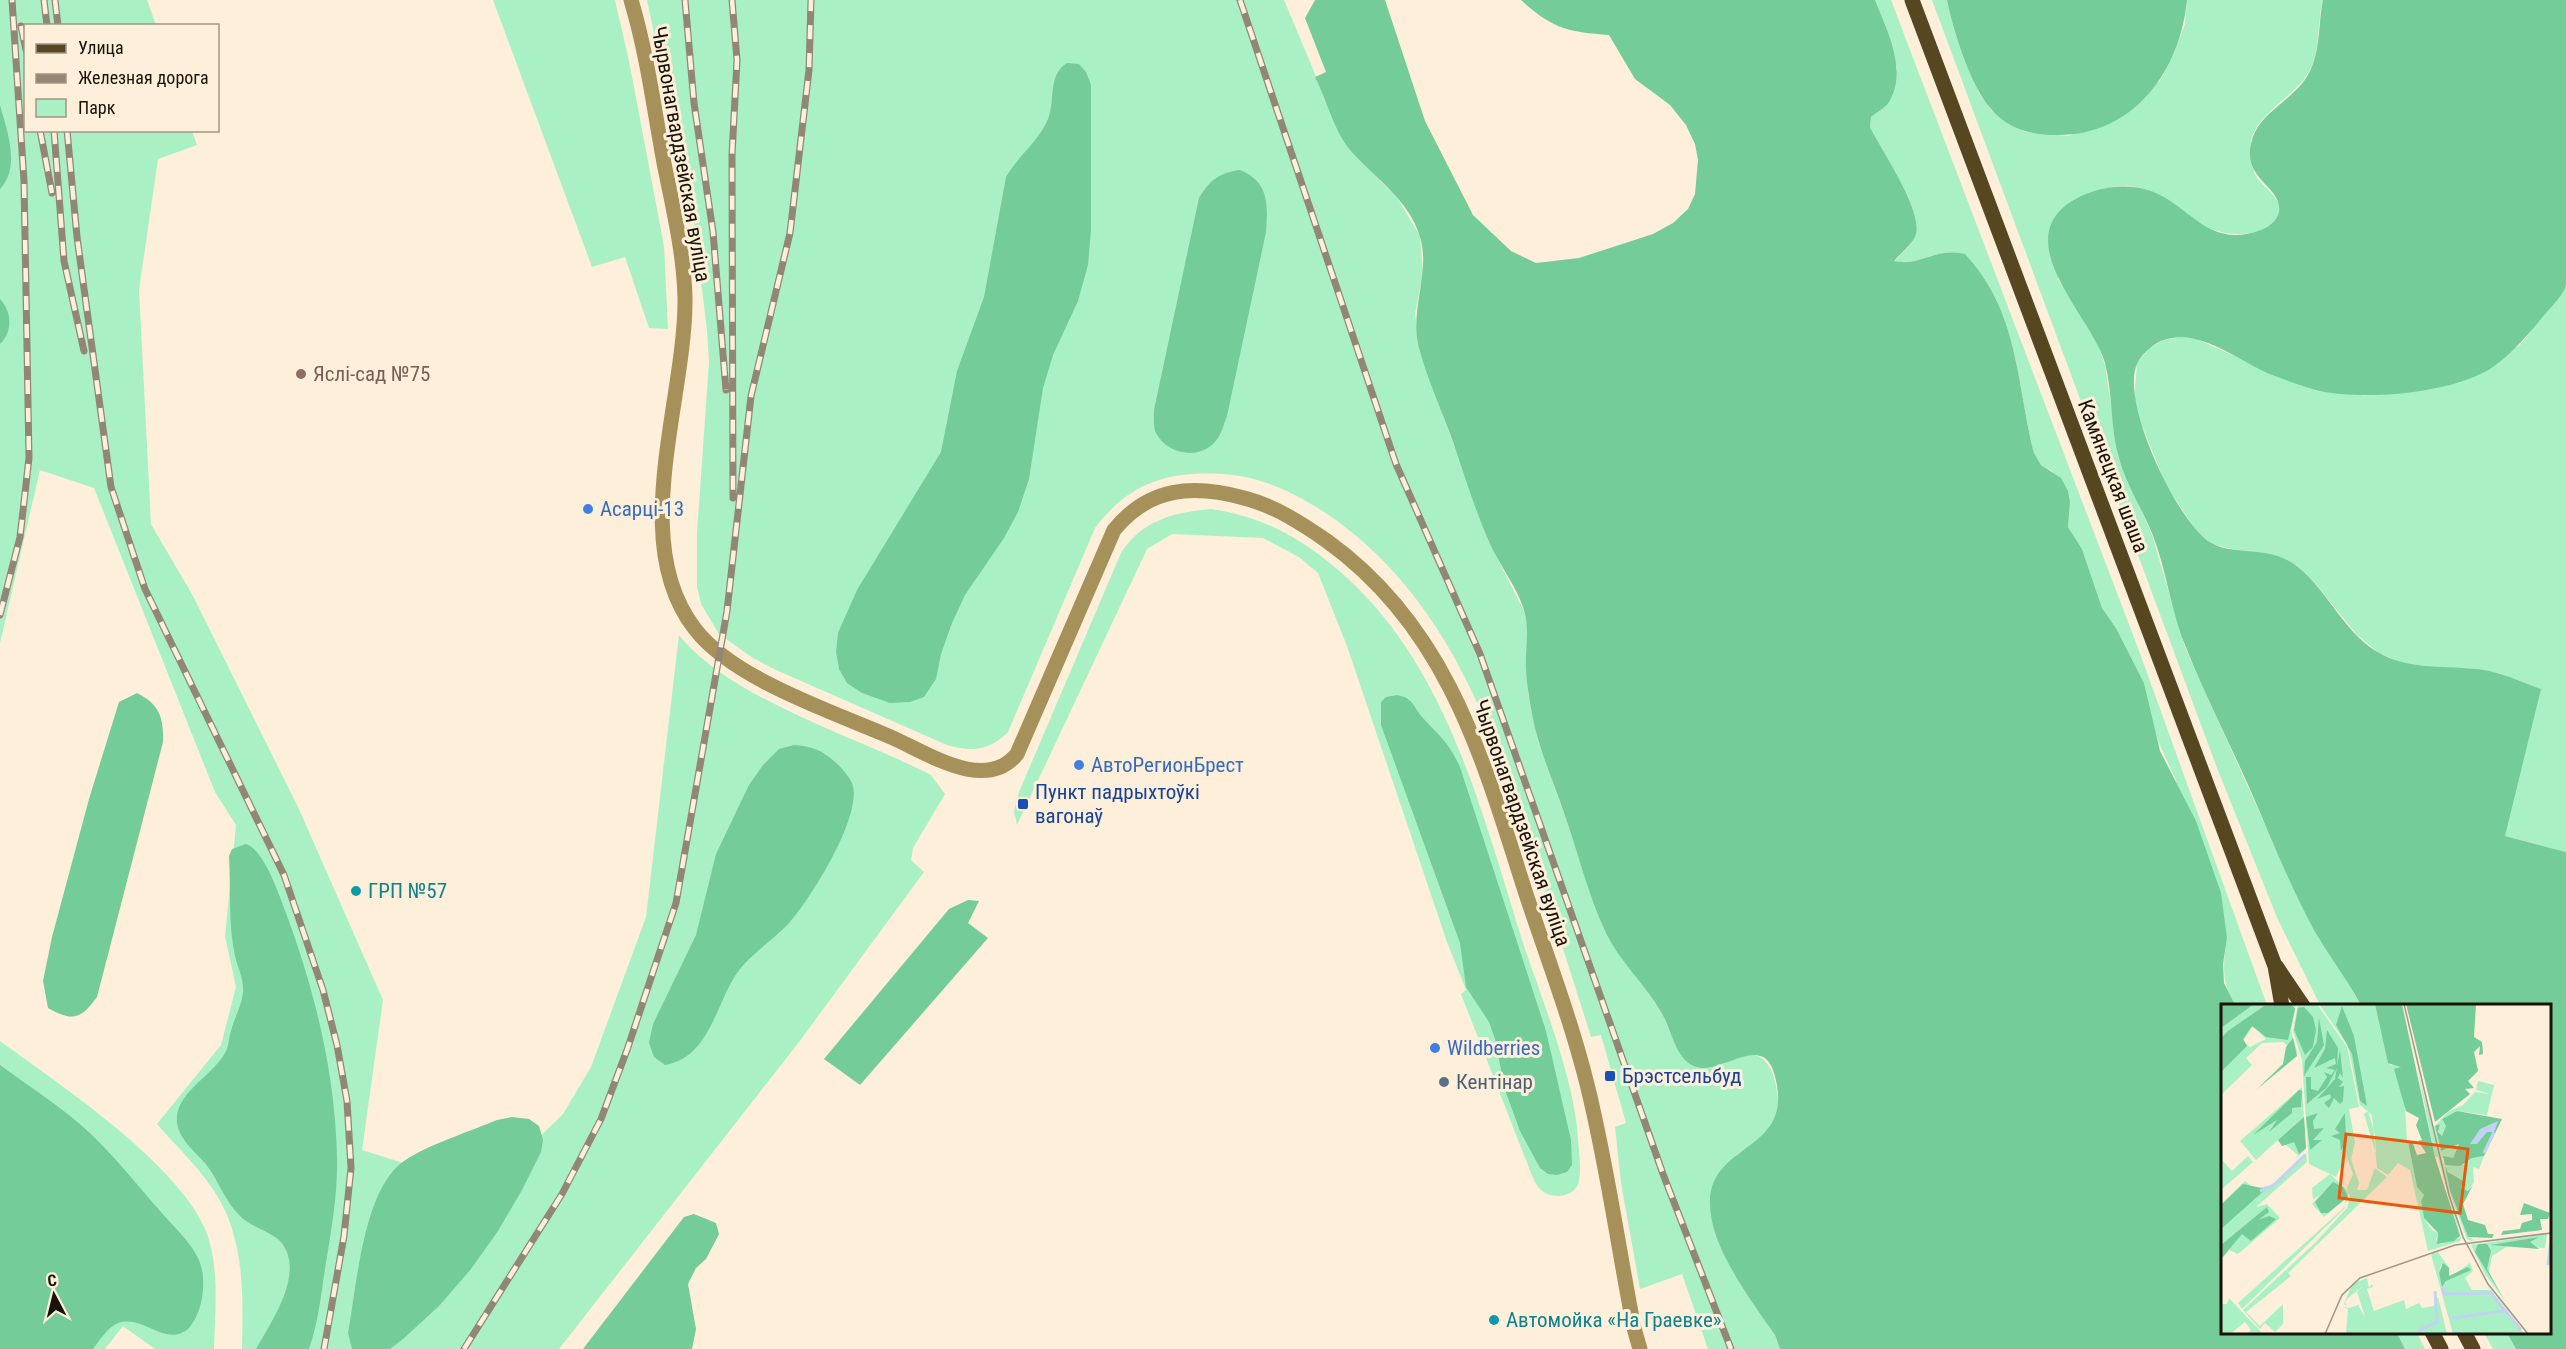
<svg xmlns="http://www.w3.org/2000/svg" width="2566" height="1349" viewBox="0 0 2566 1349" font-family="'Roboto Condensed',sans-serif">
<rect width="100%" height="100%" fill="#fdefd9"/>
<path fill="#aaf0c5" d="M 0,0 L 147,0 L 156,25 L 26,26 L 26,130 L 192,131 L 197,145 L 158,159 L 139,290 L 151,524 L 193,596 L 298,807 L 383,1000 L 362,1150 L 486,1189 L 563,1114 L 591,1067 L 646,917 L 679,635 C 730,699 857,737 931,775 L 945,794 L 913,848 L 911,860 L 924,872 L 799,1042 L 559,1349 L 242,1349 C 243,1299 245,1244 219,1199 C 203,1171 178,1148 157,1124 L 221,1045 L 236,987 L 225,936 L 236,825 L 215,792 L 94,488 L 40,470 L 0,643 Z
M 493,0 L 615,0 L 629,61 L 664,246 L 668,329 L 649,328 L 625,257 L 592,267 Z
M 647,0 L 1284,0 L 1334,119 L 1350,149 L 1398,199 L 1420,236 L 1423,273 L 1415,314 L 1420,352 L 1489,542 L 1525,613 L 1528,629 L 1528,694 L 1538,741 L 1607,933 L 1662,1013 L 1674,1041 L 1723,1064 C 1752,1046 1770,1054 1776,1086 C 1778,1097 1780,1107 1776,1118 C 1770,1135 1749,1146 1735,1156 L 1741,1284 L 1775,1335 L 1780,1349 L 1708,1349 L 1682,1274 L 1640,1289 L 1621,1183 L 1615,1127 L 1626,1123 L 1601,1035 L 1591,1037 C 1574,982 1556,928 1539,873 C 1497,739 1451,600 1330,516 C 1298,494 1261,476 1222,474 C 1167,471 1129,483 1095,528 L 1008,732 C 989,751 972,752 947,745 L 776,670 L 753,658 L 719,634 L 701,604 L 697,587 L 697,533 L 709,362 L 707,330 L 694,224 Z
M 1875,0 L 1891,0 L 2138,648 L 2267,1005 L 2235,1005 C 2221,983 2223,963 2227,938 L 2175,778 L 2154,732 L 2144,683 L 2116,628 L 2102,608 L 2082,549 L 2068,527 L 2070,502 L 2052,471 L 2041,465 L 2034,453 C 2016,381 2019,312 1965,254 C 1934,247 1921,266 1894,262 C 1900,254 1911,246 1915,237 C 1926,214 1881,150 1870,127 L 1871,117 L 1876,113 L 1897,68 Z
M 1932,0 L 1947,0 L 1979,93 L 1991,110 L 2025,132 L 2069,136 L 2160,81 L 2174,53 L 2185,24 L 2187,0 L 2323,0 C 2316,24 2322,53 2307,75 C 2292,98 2258,113 2251,140 C 2250,147 2252,170 2256,176 C 2263,189 2295,204 2271,225 C 2266,230 2257,232 2250,233 C 2192,241 2180,192 2131,186 C 2108,184 2085,195 2066,206 L 2058,279 L 2098,344 L 2105,365 L 2119,459 L 2152,535 L 2185,647 L 2298,898 L 2361,1005 L 2320,1005 L 2278,920 L 2217,768 Z
M 2566,287 L 2566,852 L 2505,836 L 2464,669 L 2433,669 L 2405,664 L 2379,653 L 2357,635 L 2315,583 L 2296,565 L 2212,544 L 2197,532 L 2166,485 L 2141,423 L 2134,402 L 2137,363 L 2149,349 L 2163,340 L 2181,337 L 2197,339 L 2230,354 L 2364,396 L 2409,392 L 2449,385 L 2520,345 Z
M 1211,509 C 1262,517 1296,535 1336,568 C 1447,662 1481,810 1523,943 C 1542,999 1575,1081 1578,1139 C 1579,1153 1582,1171 1578,1184 C 1572,1199 1549,1199 1540,1189 C 1536,1185 1533,1178 1531,1173 L 1461,994 L 1466,990 L 1447,942 L 1347,646 L 1318,573 L 1299,557 L 1263,538 L 1172,534 L 1147,549 L 1017,825 L 1014,811 L 1019,792 L 1121,553 C 1141,521 1174,512 1211,509 Z
M 0,1041 C 59,1084 179,1164 206,1231 C 220,1268 215,1311 214,1349 L 155,1349 L 123,1326 L 105,1349 L 0,1349 Z
M 2397,1333 L 2417,1333 L 2425,1349 L 2405,1349 Z
M 2484,1333 L 2507,1333 L 2516,1349 L 2493,1349 Z"/>
<path fill="#74cc99" d="M 1315,0 L 1385,0 L 1425,121 L 1473,215 L 1511,251 L 1536,263 L 1579,258 L 1653,234 L 1673,223 L 1688,209 L 1695,194 L 1698,160 L 1695,144 L 1686,125 L 1670,105 L 1635,79 L 1609,35 C 1569,32 1552,29 1521,0 L 1875,0 C 1887,31 1908,70 1889,102 C 1885,108 1876,113 1871,117 L 1870,127 C 1881,150 1926,214 1915,237 C 1911,245 1900,254 1894,261 C 1921,267 1933,247 1965,254 C 2019,312 2016,381 2034,453 L 2041,465 L 2061,478 L 2068,491 L 2070,502 L 2068,527 L 2082,549 L 2102,608 L 2116,628 L 2144,683 L 2160,751 L 2196,821 L 2221,893 L 2227,938 L 2223,964 L 2224,983 L 2235,1005 L 2222,1006 L 2222,1332 L 2397,1333 L 2405,1349 L 1780,1349 L 1775,1335 C 1751,1300 1709,1246 1710,1202 C 1711,1140 1798,1153 1774,1073 C 1761,1029 1716,1082 1690,1064 C 1674,1053 1671,1028 1661,1012 C 1645,984 1620,962 1606,933 C 1588,895 1578,852 1564,813 C 1553,780 1538,748 1532,714 C 1529,699 1527,684 1526,670 C 1525,649 1530,630 1524,610 C 1517,587 1500,566 1490,544 C 1475,510 1464,474 1452,439 C 1441,409 1427,378 1419,348 C 1409,309 1431,274 1420,237 C 1410,201 1375,178 1351,151 C 1334,132 1327,100 1315,77 L 1326,72 L 1305,18 Z
M 1947,0 L 2187,0 C 2180,72 2133,136 2056,135 C 2031,135 2008,129 1991,109 C 1970,85 1954,32 1947,0 Z
M 2323,0 L 2566,0 C 2566,73 2566,146 2566,218 C 2566,233 2566,275 2566,286 C 2562,297 2548,310 2541,319 C 2526,337 2512,353 2493,367 C 2455,393 2365,401 2320,391 C 2305,387 2290,382 2275,376 C 2241,364 2200,325 2161,341 C 2152,345 2141,355 2137,364 C 2120,402 2176,518 2208,541 C 2233,558 2268,543 2298,567 C 2329,592 2346,637 2383,655 C 2418,672 2453,664 2489,671 C 2507,675 2524,683 2541,689 L 2505,836 L 2566,852 L 2566,1349 L 2516,1349 L 2507,1333 L 2550,1332 L 2550,1006 L 2361,1005 C 2347,979 2329,956 2314,930 C 2289,884 2270,835 2249,787 C 2229,742 2206,697 2187,650 C 2171,613 2167,571 2152,533 C 2141,507 2126,484 2119,458 C 2110,427 2113,394 2105,363 C 2093,319 2013,247 2066,205 C 2089,188 2124,181 2151,191 C 2190,205 2208,250 2261,230 C 2269,227 2277,221 2279,212 C 2283,186 2240,180 2252,140 C 2260,111 2295,100 2309,73 C 2321,50 2318,24 2323,0 Z
M 1067,63 L 1079,64 L 1086,72 L 1091,85 L 1091,230 L 1088,265 L 1078,301 L 1053,355 L 1043,388 L 1029,479 L 1018,512 L 1004,538 L 965,595 L 952,623 L 941,654 L 936,679 L 924,697 L 910,702 L 890,703 L 862,693 L 847,683 L 839,669 L 836,652 L 838,633 L 857,590 L 941,452 L 957,371 L 984,297 L 1006,177 C 1018,156 1039,141 1048,119 C 1056,99 1047,76 1067,63 Z
M 0,105 C 7,131 21,167 0,189 Z
M 1240,170 C 1269,182 1268,204 1266,232 L 1227,416 C 1224,423 1222,432 1218,438 C 1203,461 1168,456 1156,433 C 1153,427 1154,417 1154,410 L 1199,198 C 1210,180 1219,173 1240,170 Z
M 0,299 C 12,311 13,332 0,344 Z
M 137,693 C 159,704 164,717 163,742 L 97,997 C 81,1019 73,1022 48,1008 L 43,981 L 52,937 L 89,799 L 119,702 Z
M 1397,695 C 1414,698 1413,707 1423,718 C 1441,738 1448,741 1460,767 L 1546,1031 L 1571,1140 L 1572,1165 L 1567,1172 L 1557,1175 L 1548,1174 L 1540,1168 L 1520,1131 L 1505,1090 L 1495,1039 L 1489,1022 L 1466,987 L 1460,943 L 1381,725 L 1381,702 L 1386,697 Z
M 794,745 C 811,746 822,750 835,762 C 841,767 848,775 852,783 C 864,814 811,898 790,922 C 773,941 749,954 735,976 C 715,1008 708,1058 665,1065 L 654,1057 L 649,1043 L 653,1024 L 696,935 L 716,854 L 749,785 L 763,765 L 779,749 Z
M 246,844 C 265,851 279,895 286,913 C 315,991 335,1073 337,1156 C 338,1194 331,1232 325,1269 C 321,1295 318,1324 309,1349 L 256,1349 C 271,1322 308,1270 279,1240 C 267,1230 251,1227 240,1216 C 225,1202 218,1179 205,1163 C 195,1152 178,1138 177,1122 C 174,1092 216,1075 227,1049 C 229,1043 229,1037 231,1031 C 234,1018 242,1006 243,992 C 244,979 238,969 235,956 C 228,924 231,889 229,856 L 232,849 Z
M 968,900 L 979,901 L 968,923 L 988,938 L 860,1085 L 824,1059 L 949,909 Z
M 0,1065 C 30,1087 63,1108 91,1134 C 116,1158 138,1186 161,1212 C 173,1226 190,1241 198,1258 C 208,1278 203,1312 189,1328 C 166,1349 144,1314 118,1323 C 108,1327 100,1340 93,1349 L 0,1349 Z
M 512,1117 L 529,1119 L 539,1126 L 543,1140 L 541,1152 L 522,1190 L 498,1231 L 471,1269 L 439,1306 L 403,1339 L 390,1349 L 352,1349 L 348,1333 C 357,1285 363,1189 404,1161 C 425,1146 471,1131 497,1120 Z
M 694,1214 L 716,1223 L 719,1234 L 706,1259 L 696,1268 L 688,1284 L 696,1329 L 692,1349 L 583,1349 L 684,1217 Z"/>
<g fill="none" stroke-linecap="round" stroke-linejoin="round">
<path stroke="#a7915a" stroke-width="15" d="M 631,0 C 647,53 654,109 664,163 C 673,208 684,253 685,298 C 686,399 627,542 695,629 C 734,680 834,712 893,738 C 927,753 986,793 1017,754 L 1114,530 C 1149,487 1193,484 1244,498 C 1275,506 1301,523 1327,541 C 1448,628 1483,759 1526,894 C 1547,957 1571,1020 1587,1084 C 1607,1164 1618,1247 1634,1328 L 1640,1349"/>
<path stroke="#564721" stroke-width="15" d="M 1912,0 L 2275,966 L 2282,1006
M 2276,966 L 2303,1006
M 2432,1332 L 2441,1349
M 2464,1332 L 2473,1349"/>
<defs>
<path id="rail" d="M 44,0 L 47,26
M 55,0 L 58,26
M 685,0 L 694,103 L 713,232 L 726,390
M 732,0 L 737,60 L 732,155 L 733,498
M 1240,0 L 1396,464 L 1480,654 L 1663,1174 L 1731,1349
M 21,26 L 26,50
M 40,130 L 52,193
M 54,130 L 64,261 L 84,351
M 67,130 L 77,237 L 111,487 L 145,589 L 284,875 L 323,990 L 337,1045 L 347,1101 L 351,1168 L 344,1236 L 324,1349
M 0,615 L 20,537 L 29,458 L 24,181 L 12,0
M 464,1349 L 562,1194 L 601,1119 L 627,1050 L 676,903 L 727,611 L 751,396 L 790,233 L 809,70 L 811,0"/>
</defs>
<use href="#rail" stroke="#928777" stroke-width="7"/>
<use href="#rail" stroke="#fdefd9" stroke-width="4.5" stroke-dasharray="14" stroke-linecap="butt"/>
</g>
<circle fill="#8d6e63" stroke="#fdefd9" stroke-width="2" cx="301" cy="374" r="6"/>
<g fill="#3f7fe0" stroke="#fdefd9" stroke-width="2">
<circle cx="588" cy="509" r="6"/>
<circle cx="1079" cy="765" r="6"/>
<circle cx="1435" cy="1048" r="6"/>
</g>
<g fill="#1a4fb4" stroke="#fdefd9" stroke-width="2">
<rect x="1017" y="798" width="12" height="12" rx="3"/>
<rect x="1604" y="1070" width="12" height="12" rx="3"/>
</g>
<g fill="#0f9aa8" stroke="#fdefd9" stroke-width="2">
<circle cx="356" cy="891" r="6"/>
<circle cx="1494" cy="1320" r="6"/>
</g>
<circle fill="#5c6f8a" stroke="#fdefd9" stroke-width="2" cx="1444" cy="1082" r="6"/>
<g text-anchor="middle" stroke-width="6" stroke-linejoin="round" paint-order="stroke">
<g font-size="21" fill="#181208" stroke="#fdefd9">
<text transform="translate(681 154) rotate(80)" y="7">Чырвонагвардзейская вуліца</text>
<text transform="translate(2113 476) rotate(69)" y="7">Камянецкая шаша</text>
<text transform="translate(1522 823) rotate(71)" y="7">Чырвонагвардзейская вуліца</text>
</g>
<g font-size="21" fill="#785e54" stroke="#fdefd9" text-anchor="start">
<text x="313" y="381">Яслі-сад №75</text>
</g>
<g font-size="21" fill="#366cbe" stroke="#fdefd9" text-anchor="start">
<text x="600" y="516">Асарці-13</text>
<text x="1091" y="772">АвтоРегионБрест</text>
<text x="1447" y="1055">Wildberries</text>
</g>
<g font-size="21" fill="#164399" stroke="#fdefd9" text-anchor="start">
<text x="1035" y="799">Пункт падрыхтоўкі<tspan x="1035" dy="24">вагонаў</tspan></text>
<text x="1622" y="1083">Брэстсельбуд</text>
</g>
<g font-size="21" fill="#0d838f" stroke="#fdefd9" text-anchor="start">
<text x="368" y="898">ГРП №57</text>
<text x="1506" y="1327">Автомойка «На Граевке»</text>
</g>
<g font-size="21" fill="#4e5e75" stroke="#fdefd9" text-anchor="start">
<text x="1456" y="1089">Кентінар</text>
</g>
</g>
<g transform="translate(2221 1004)">
<rect width="330" height="330" fill="#fdefd9"/>
<path d="M 0,0 L 75,0 L 70,27 L 77,50 L 62,38 L 41,39 L 25,54 L 31,61 L 0,91 ZM 32,22 L 45,35 L 29,43 L 22,37 ZM 77,0 L 96,0 L 126,43 L 138,103 L 128,105 L 134,138 L 130,155 L 138,179 L 136,186 L 146,186 L 154,164 L 166,173 L 67,269 L 70,272 L 25,308 L 39,322 L 62,300 L 62,320 L 54,328 L 44,319 L 39,325 L 22,306 L 94,239 L 126,204 L 129,193 L 126,184 L 132,170 L 125,152 L 115,173 L 109,170 L 128,188 L 124,204 L 21,305 L 17,299 L 125,202 L 124,194 L 103,213 L 91,200 L 99,191 L 92,195 L 91,184 L 109,170 L 88,160 L 81,56 L 72,27 ZM 98,0 L 154,0 L 170,61 L 177,59 L 180,63 L 174,68 L 183,89 L 186,135 L 196,182 L 203,191 L 200,197 L 203,214 L 211,226 L 217,229 L 215,236 L 220,240 L 239,234 L 217,153 L 214,153 L 197,67 L 240,235 L 239,237 L 207,247 L 189,166 L 177,159 L 167,171 L 156,164 L 151,111 L 139,101 L 127,42 ZM 80,69 L 85,145 L 74,155 L 77,151 L 58,135 L 35,156 L 19,137 L 81,83 ZM 257,77 L 273,81 L 266,111 L 236,107 L 221,115 L 225,122 L 221,132 L 217,128 L 219,120 L 214,123 L 220,147 L 238,140 L 232,154 L 221,154 L 247,233 L 253,236 L 275,231 L 250,237 L 246,235 L 228,187 L 213,123 L 227,108 L 242,101 L 254,88 L 269,90 L 255,86 ZM 147,107 L 154,131 L 155,149 L 143,110 ZM 85,149 L 86,158 L 35,203 L 46,200 L 59,214 L 17,250 L 8,246 L 0,256 L 0,200 L 24,177 L 33,184 L 50,182 ZM 27,152 L 32,158 L 0,186 L 0,155 L 11,167 ZM 263,152 L 258,165 L 252,163 L 253,178 L 247,187 L 239,184 L 237,176 L 225,165 L 226,158 L 243,161 L 251,154 ZM 326,230 L 324,244 L 287,242 L 271,252 L 268,268 L 284,297 L 264,270 L 250,241 ZM 217,248 L 229,265 L 220,260 L 218,270 L 225,281 L 224,277 L 249,259 L 252,267 L 244,274 L 251,286 L 270,286 L 303,330 L 232,330 L 210,250 ZM 146,274 L 148,284 L 151,280 L 152,283 L 146,285 L 153,307 L 183,296 L 185,305 L 198,299 L 201,304 L 213,302 L 217,293 L 226,330 L 125,330 L 127,305 L 122,303 L 114,330 L 122,303 L 128,304 L 137,301 L 144,313 L 136,288 L 142,282 L 127,294 L 124,299 L 127,302 L 123,300 L 131,280 ZM 8,294 L 42,330 L 26,330 L 30,326 L 24,318 L 9,330 L 0,330 L 0,300 L 6,300 Z" fill="#aaf0c5" fill-rule="evenodd"/>
<path d="M 0,0 L 33,0 L 0,24 ZM 70,0 L 74,5 L 67,36 L 45,33 L 31,22 L 22,35 L 26,42 L 0,68 L 0,34 L 7,27 L 43,2 ZM 154,0 L 181,0 L 214,153 L 239,232 L 233,237 L 216,240 L 217,229 L 203,214 L 200,197 L 203,191 L 196,183 L 187,138 L 191,137 L 196,151 L 205,149 L 197,137 L 201,136 L 195,121 L 198,114 L 185,107 L 173,65 L 180,63 L 167,59 ZM 185,0 L 255,0 L 253,33 L 261,38 L 262,50 L 258,51 L 259,42 L 253,48 L 257,67 L 247,77 L 253,84 L 244,85 L 249,90 L 214,118 ZM 121,2 L 133,32 L 146,102 L 139,97 L 131,50 L 115,21 ZM 83,3 L 92,13 L 95,26 L 92,43 L 84,51 L 73,26 L 77,4 ZM 98,14 L 103,41 L 83,72 L 84,57 L 96,38 ZM 106,26 L 117,44 L 116,64 L 106,83 L 86,100 L 85,73 L 90,73 L 90,85 L 97,87 L 106,73 L 103,68 L 110,71 L 114,66 L 105,64 L 115,60 L 114,54 L 93,64 L 104,45 ZM 72,34 L 76,52 L 35,86 L 62,60 L 65,43 ZM 119,46 L 122,74 L 119,69 L 117,74 L 122,78 L 118,83 L 123,82 L 122,97 L 119,100 L 113,94 L 108,104 L 103,99 L 110,94 L 109,90 L 96,95 L 114,75 ZM 78,86 L 81,87 L 80,103 L 71,104 L 71,109 L 48,128 L 56,116 L 32,131 ZM 236,107 L 281,115 L 263,152 L 251,154 L 239,162 L 224,161 L 227,168 L 242,177 L 240,184 L 247,187 L 252,181 L 242,200 L 247,216 L 264,221 L 267,230 L 273,230 L 271,234 L 247,233 L 229,186 L 222,152 L 232,154 L 238,140 L 220,147 L 214,122 L 219,120 L 217,128 L 221,132 L 225,122 L 221,115 ZM 97,109 L 92,117 L 93,125 L 103,124 L 92,136 L 101,136 L 89,146 L 85,113 ZM 124,109 L 125,137 L 120,147 L 119,136 L 110,132 L 119,129 L 114,125 ZM 83,113 L 85,144 L 78,150 L 73,138 L 61,142 L 57,136 ZM 112,178 L 122,183 L 127,193 L 107,209 L 100,209 L 94,198 ZM 22,180 L 45,185 L 0,225 L 0,201 ZM 303,199 L 329,209 L 327,215 L 319,215 L 321,226 L 280,231 L 282,227 L 299,225 L 301,219 L 311,216 L 311,210 L 299,211 ZM 46,203 L 48,208 L 37,216 L 48,212 L 55,215 L 30,237 L 21,230 L 0,255 L 0,241 ZM 318,233 L 309,238 L 318,245 L 269,241 ZM 257,240 L 266,240 L 270,247 L 266,265 L 281,292 L 254,248 ZM 222,259 L 228,264 L 228,272 L 247,263 L 250,266 L 225,277 L 221,283 L 218,269 Z" fill="#74cc99"/>
<path d="M 277,117 L 273,128 L 266,128 L 256,140 L 249,140 L 259,125 Z" fill="#c2d3f1"/>
<path fill="none" stroke="#c2d3f1" stroke-width="3" d="M 263,149 L 273,128M 39,187 L 53,181 L 84,151M 327,261 L 330,237M 222,284 L 223,290 L 270,289 L 300,326M 231,314 L 283,307M 199,330 L 199,326 L 216,318 L 214,287"/>
<path fill="none" stroke="#a19785" stroke-width="1.5" d="M 183,0 L 228,191 L 242,233 L 267,280 L 307,330M 104,330 L 121,291 L 139,274 L 234,241 L 330,229"/>
<path fill="#e8590c" fill-opacity="0.15" stroke="#e8590c" stroke-width="3" d="M 125,130 L 247,145 L 239,209 L 118,194 Z"/>
<rect width="330" height="330" fill="none" stroke="#181208" stroke-width="3"/>
</g>
<rect x="24" y="24" width="195" height="108" fill="#fdefd9" stroke="#a19785" stroke-width="1.5"/>
<rect x="36" y="44" width="30" height="9" fill="#564721" stroke="#a19785" stroke-width="1.5"/>
<text x="78" y="54" font-size="18" fill="#181208">Улица</text>
<rect x="36" y="74" width="30" height="9" fill="#928777" stroke="#a19785" stroke-width="1.5"/>
<text x="78" y="84" font-size="18" fill="#181208">Железная дорога</text>
<rect x="36" y="99" width="30" height="18" fill="#aaf0c5" stroke="#a19785" stroke-width="1.5"/>
<text x="78" y="114" font-size="18" fill="#181208">Парк</text>
<g transform="translate(54 1295) rotate(353)" stroke="#fdefd9" stroke-width="4.5" paint-order="stroke">
<path d="M0-4.5L10 22L0 15L-10 22Z" fill="#181208"/>
<text y="-9" font-size="16" font-weight="bold" text-anchor="middle" fill="#181208">С</text>
</g>
</svg>
